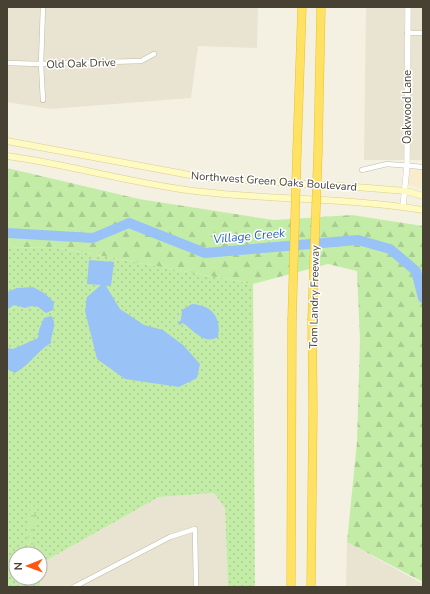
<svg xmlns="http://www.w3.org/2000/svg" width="430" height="594" viewBox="0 0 430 594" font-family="'Nunito Sans',sans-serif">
<defs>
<pattern id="green-dots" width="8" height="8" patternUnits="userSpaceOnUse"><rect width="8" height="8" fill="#c3eda7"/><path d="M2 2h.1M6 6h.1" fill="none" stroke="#a9cc90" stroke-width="1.8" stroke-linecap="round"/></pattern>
<pattern id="forest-firs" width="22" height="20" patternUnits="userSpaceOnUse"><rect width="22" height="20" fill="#c3eda7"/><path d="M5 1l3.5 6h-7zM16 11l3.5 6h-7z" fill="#a9cc90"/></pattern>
<pattern id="wetland-marsh" width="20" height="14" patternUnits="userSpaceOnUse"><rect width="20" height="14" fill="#c3eda7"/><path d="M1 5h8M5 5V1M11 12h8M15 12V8" fill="none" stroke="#a9cc90"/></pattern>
</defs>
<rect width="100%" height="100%" fill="#f4f1e3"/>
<path fill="#e8e4d1" d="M 7,7 L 258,7 L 257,48 L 198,46 L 191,98 L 50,109 L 7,102 Z
M 366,7 L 423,7 L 423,160 L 364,160 Z
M 214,493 L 225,508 L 228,587 L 40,587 L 40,564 L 159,497 Z
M 347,542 L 423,584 L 423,587 L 346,587 Z"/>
<path fill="#f8eccc" d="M 413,168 L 423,168 L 423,189 L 408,185 L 408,169 Z"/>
<path fill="url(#green-dots)" d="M 7,247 L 60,248 L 253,284 L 255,587 L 228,587 L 225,508 L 214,493 L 159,497 L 40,564 L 40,554 L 16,554 L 16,578 L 40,578 L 40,587 L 7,587 Z"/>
<path fill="url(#forest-firs)" d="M 7,168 L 139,199 L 274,220 L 352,215 L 423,226 L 423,582 L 347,542 L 357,442 L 360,340 L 357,271 L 328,264 L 253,284 L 60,248 L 7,247 Z"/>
<path fill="url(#wetland-marsh)" d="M 33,505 L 38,511 L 32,536 L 35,554 L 29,554 L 28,536 L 30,508 Z"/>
<path fill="#99c3f7" d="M 89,260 L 114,262 L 111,286 L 106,286 L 120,309 L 144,325 L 163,330 L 183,345 L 200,364 L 197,378 L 179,387 L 125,379 L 97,359 L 85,311 L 87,297 L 101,285 L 87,284 Z
M 33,287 L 44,293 L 54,302 L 53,310 L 46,313 L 38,307 L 32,306 L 25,308 L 14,305 L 8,309 L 7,314 L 7,292 L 17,288 Z
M 192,304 C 211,305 222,317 218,337 C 204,345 194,331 183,323 L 179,325 L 178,323 L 181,320 L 182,310 Z
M 51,316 C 58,323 51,334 51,343 C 36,352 31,364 15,373 L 7,369 L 7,348 L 13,349 L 38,338 L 39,330 L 44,318 Z"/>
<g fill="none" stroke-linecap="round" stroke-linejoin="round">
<path stroke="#99c3f7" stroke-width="10" d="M 7,233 L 93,238 L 129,223 L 205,253 L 358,240 L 390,249 L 416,271 L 423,298"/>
<defs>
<path id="minor" d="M 43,7 L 41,64 L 43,100
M 407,33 L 423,33
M 7,63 L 41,64 L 141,61 L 154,54
M 362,170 L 387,164 L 423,167
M 74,587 L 170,537 L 195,529 L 196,587"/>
<path id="tertiary" d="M 403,206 L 407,166 L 408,7"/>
<path id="secondary" d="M 7,141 L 206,178 L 356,187 L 406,191 L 423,196
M 7,156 C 73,165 137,185 203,192 C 276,200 350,198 423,210"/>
<path id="motorway" d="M 297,151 L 302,7
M 318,152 L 321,7
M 291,587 L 292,320
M 311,587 L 313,409 L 312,320"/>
</defs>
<use href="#minor" stroke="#c0bba5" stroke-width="5.5"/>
<use href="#tertiary" stroke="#c0bba5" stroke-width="6"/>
<use href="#secondary" stroke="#d8d08e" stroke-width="7"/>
<use href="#motorway" stroke="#edc124" stroke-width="9"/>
<use href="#minor" stroke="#fff" stroke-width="4.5"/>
<use href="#tertiary" stroke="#fff" stroke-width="5.5"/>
<use href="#secondary" stroke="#fff9c2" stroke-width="6"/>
<use href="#motorway" stroke="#ffe263" stroke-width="8"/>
<defs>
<path id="motorway-bridge" d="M 292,320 L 297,151
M 312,320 L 318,152"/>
</defs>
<use href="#motorway-bridge" stroke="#edc124" stroke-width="9" stroke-linecap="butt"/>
<use href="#motorway-bridge" stroke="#ffe263" stroke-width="8"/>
</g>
<g text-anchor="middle" stroke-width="3" stroke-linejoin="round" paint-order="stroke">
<g font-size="11" fill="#464133" stroke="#fff">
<text transform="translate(81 63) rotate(-2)" y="4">Old Oak Drive</text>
<text transform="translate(407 107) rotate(-90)" y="4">Oakwood Lane</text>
<text transform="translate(274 181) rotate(4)" y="4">Northwest Green Oaks Boulevard</text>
<text transform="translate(314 297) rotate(-89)" y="4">Tom Landry Freeway</text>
</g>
<g font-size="12" font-style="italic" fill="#2264bc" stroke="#fff">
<text transform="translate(249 236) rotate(-5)" y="4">Village Creek</text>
</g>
</g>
<rect width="430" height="594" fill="none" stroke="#464133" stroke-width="16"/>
<g transform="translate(28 566) rotate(269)"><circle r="19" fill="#ffffff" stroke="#b5b3ad"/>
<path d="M0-3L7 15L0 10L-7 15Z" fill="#ff570f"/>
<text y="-6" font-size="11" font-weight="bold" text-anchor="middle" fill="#464133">N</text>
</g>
</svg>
